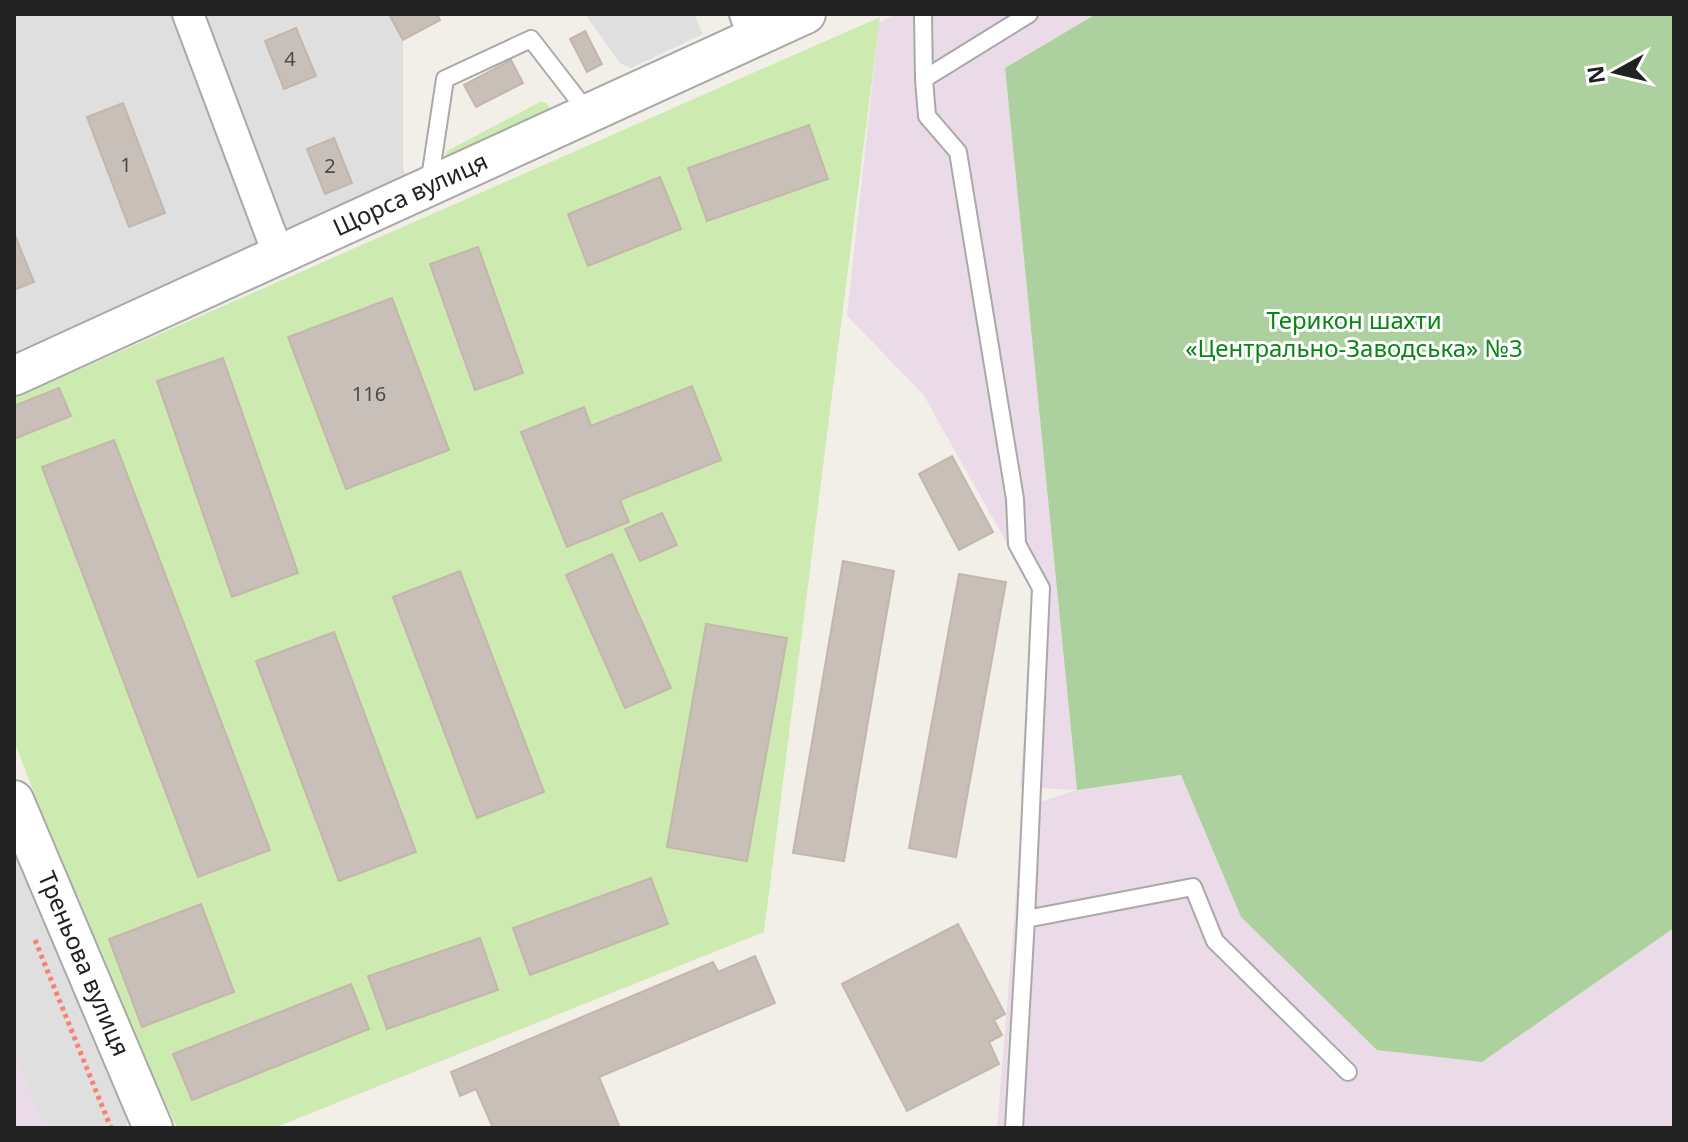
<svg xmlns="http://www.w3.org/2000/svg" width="1688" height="1142" viewBox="0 0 1688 1142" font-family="'Noto Sans',sans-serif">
<rect width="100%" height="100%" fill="#f2efe9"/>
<path fill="#e0dfdf" d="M 14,14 L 393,14 L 390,16 L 403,40 L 403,168 L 408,182 L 14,361 Z
M 585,14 L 694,14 L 703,34 L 631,68 L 620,63 Z
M 14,842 L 127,1118 L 127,1128 L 14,1128 Z"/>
<path fill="#ebdbe8" d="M 895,14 L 1096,14 L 1005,68 L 1077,790 L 1181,775 L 1241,917 L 1482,1062 L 1674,928 L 1674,1128 L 997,1128 L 1023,808 L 1076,790 L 1020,787 L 1035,593 L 923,394 L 847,316 L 879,23 Z
M 14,1054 L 45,1128 L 14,1128 Z"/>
<path fill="#cdebb0" d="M 880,17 L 764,932 L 274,1128 L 177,1128 L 91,940 L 14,741 L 14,398 Z
M 540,102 L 546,103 L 550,108 L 547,113 L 449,161 L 445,155 L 447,151 Z"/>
<path fill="#add19e" d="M 1096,14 L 1674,14 L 1674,928 L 1482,1062 L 1377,1050 L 1241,917 L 1181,775 L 1077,790 L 1005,68 Z"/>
<path fill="#c7bfb8" stroke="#c4b6ab" stroke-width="2" d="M 393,14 L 437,14 L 440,20 L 403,40 L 390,16 Z
M 296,28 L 316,76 L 284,89 L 265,41 Z
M 585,31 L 602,64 L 587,72 L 570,39 Z
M 511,60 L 523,83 L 476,107 L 464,85 Z
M 123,103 L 165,213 L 129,227 L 87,117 Z
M 809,125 L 828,179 L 707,221 L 688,168 Z
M 334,138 L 352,183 L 325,194 L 307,149 Z
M 660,177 L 681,229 L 588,266 L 568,214 Z
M 14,233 L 34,282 L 14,290 Z
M 478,247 L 523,373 L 475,390 L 430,264 Z
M 392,298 L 449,450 L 346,489 L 288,337 Z
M 223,358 L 298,573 L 232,597 L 157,381 Z
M 692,386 L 721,460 L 620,500 L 629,522 L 567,547 L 521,432 L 584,407 L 591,426 Z
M 59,388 L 71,416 L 14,439 L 14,406 Z
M 114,440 L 270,850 L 198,877 L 42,467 Z
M 952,456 L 993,532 L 959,550 L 919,474 Z
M 662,513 L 677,545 L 640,561 L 625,529 Z
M 612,554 L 671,688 L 625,708 L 566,575 Z
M 843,561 L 894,571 L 844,861 L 793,853 Z
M 460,571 L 544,792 L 477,818 L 393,597 Z
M 959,574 L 1006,582 L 956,857 L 909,848 Z
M 706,624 L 787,638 L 747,861 L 667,847 Z
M 334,632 L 416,852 L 339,881 L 256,661 Z
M 651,878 L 668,924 L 530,975 L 513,928 Z
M 201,904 L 234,992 L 142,1027 L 109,939 Z
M 958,924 L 1005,1014 L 994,1020 L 1002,1035 L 989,1042 L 999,1064 L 907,1111 L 842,984 Z
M 480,938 L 498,990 L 387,1029 L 368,976 Z
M 755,956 L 775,1003 L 599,1077 L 620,1128 L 493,1128 L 476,1089 L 460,1096 L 451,1072 L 713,962 L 718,972 Z
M 351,984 L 369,1029 L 192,1100 L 173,1054 Z"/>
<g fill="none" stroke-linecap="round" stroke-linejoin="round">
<defs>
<path id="service" d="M 923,14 L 924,79 L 927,116 L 958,152 L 1015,499 L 1017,544 L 1041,588 L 1026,919 L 1014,1128
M 924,79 L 1029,14
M 429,185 L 445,79 L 531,39 L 589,114
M 1026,919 L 1193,887 L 1215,941 L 1348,1072"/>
<path id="minor" d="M 188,14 L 279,256
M 745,14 L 754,38"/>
<g id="tertiary">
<path id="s1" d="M 14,376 L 806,14"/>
<path id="s2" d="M 14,800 L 153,1128"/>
</g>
</defs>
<use href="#service" stroke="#a9a9a9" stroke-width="20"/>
<use href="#minor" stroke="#a9a9a9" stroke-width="34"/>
<use href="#tertiary" stroke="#a9a9a9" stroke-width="42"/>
<path stroke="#fa8072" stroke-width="5" stroke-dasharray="4 4" stroke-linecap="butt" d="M 35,940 L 111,1128"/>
<use href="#service" stroke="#fff" stroke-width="16"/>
<use href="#minor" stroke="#fff" stroke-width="30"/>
<use href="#tertiary" stroke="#fff" stroke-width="38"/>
</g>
<g text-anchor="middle" stroke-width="6" stroke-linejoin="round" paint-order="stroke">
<g font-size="20" fill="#4b4948">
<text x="290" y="66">4</text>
<text x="126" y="172">1</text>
<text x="330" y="173">2</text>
<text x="369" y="401">116</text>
</g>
<g font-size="24" fill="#222" stroke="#fff">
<text dy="8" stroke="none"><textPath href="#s1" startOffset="436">Щорса вулиця</textPath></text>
<text dy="8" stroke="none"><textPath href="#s2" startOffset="178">Треньова вулиця</textPath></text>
</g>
<g font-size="24" fill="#0c8416" stroke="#fff">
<text x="1354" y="329">Терикон шахти<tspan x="1354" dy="28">«Центрально-Заводська» №3</tspan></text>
</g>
</g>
<rect width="1688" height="1142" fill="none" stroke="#222222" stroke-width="32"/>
<g transform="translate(1616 72) rotate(262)" stroke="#ffffff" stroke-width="6" paint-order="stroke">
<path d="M0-6L14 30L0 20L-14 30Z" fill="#222222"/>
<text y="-12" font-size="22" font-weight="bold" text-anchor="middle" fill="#222222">N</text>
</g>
</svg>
